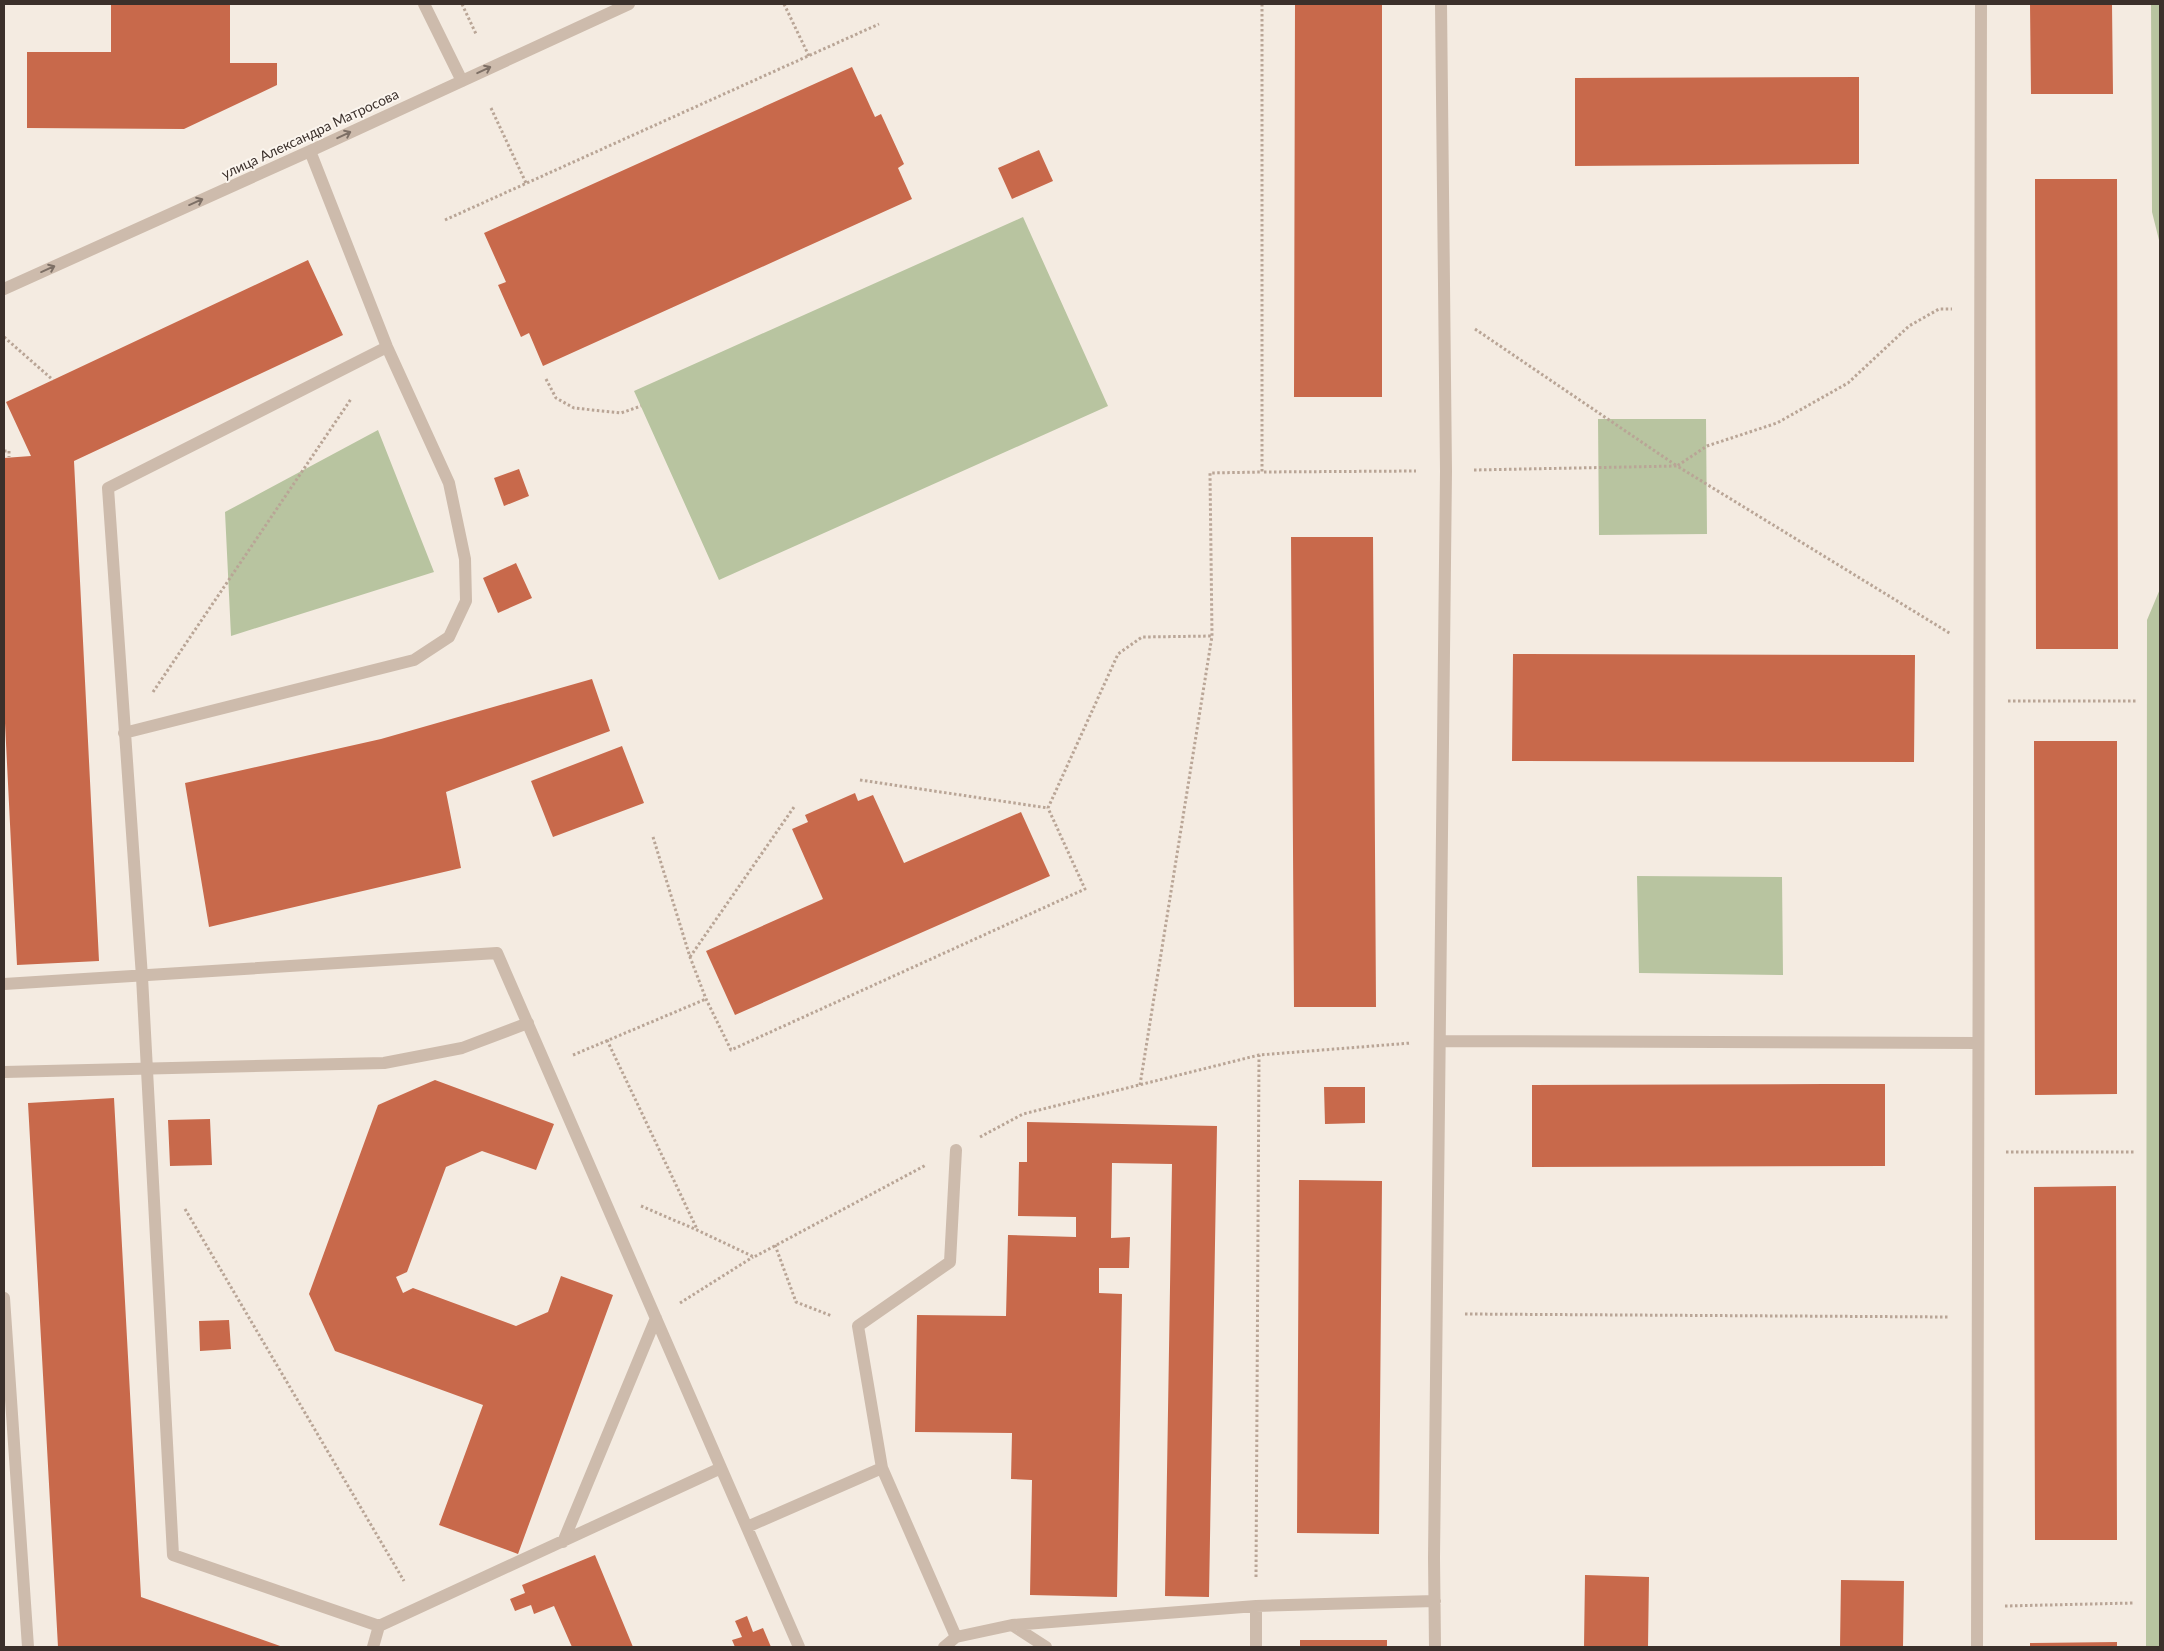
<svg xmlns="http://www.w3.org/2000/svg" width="2164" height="1651" viewBox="0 0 2164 1651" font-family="Lato,sans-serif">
<rect width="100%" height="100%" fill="#f4ebe1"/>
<path fill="#b8c4a0" d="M 2151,4 L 2160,4 L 2160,244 L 2152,212 Z
M 1023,217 L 1108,406 L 719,580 L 634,391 Z
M 1598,419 L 1706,419 L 1707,534 L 1599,535 Z
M 378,430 L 434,572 L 231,636 L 225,512 Z
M 2160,589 L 2160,1647 L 2146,1647 L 2147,620 Z
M 1637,876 L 1782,877 L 1783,975 L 1639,973 Z"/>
<path fill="#c8694b" d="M 111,4 L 230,4 L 230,63 L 277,63 L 277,85 L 184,129 L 27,128 L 27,52 L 111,52 Z
M 1295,4 L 1382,4 L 1382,397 L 1294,397 Z
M 2030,4 L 2112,4 L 2113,94 L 2031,94 Z
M 852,67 L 875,117 L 881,114 L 904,164 L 898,168 L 912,199 L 543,366 L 529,333 L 521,337 L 498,285 L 506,282 L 484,233 Z
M 1859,77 L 1859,164 L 1575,166 L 1575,78 Z
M 1039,150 L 1053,181 L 1012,199 L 998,168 Z
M 2035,179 L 2117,179 L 2118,649 L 2036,649 Z
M 308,260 L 343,335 L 74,461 L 99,961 L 17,965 L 4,703 L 4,458 L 31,456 L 6,402 Z
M 519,469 L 529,496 L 504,506 L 494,478 Z
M 1291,537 L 1373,537 L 1376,1007 L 1294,1007 Z
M 516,563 L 532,598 L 498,613 L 483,578 Z
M 1513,654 L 1915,655 L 1914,762 L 1512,761 Z
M 592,679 L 610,731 L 446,792 L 461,868 L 209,927 L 185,783 L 381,739 Z
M 2034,741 L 2117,741 L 2117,1094 L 2035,1095 Z
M 622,746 L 644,803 L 553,837 L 531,781 Z
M 855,793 L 858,801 L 873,795 L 904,863 L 1021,812 L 1050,876 L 735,1015 L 706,951 L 823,899 L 792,829 L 808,822 L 805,815 Z
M 435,1080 L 554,1124 L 536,1170 L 482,1151 L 446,1167 L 407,1272 L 396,1277 L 403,1293 L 413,1288 L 516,1326 L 548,1312 L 561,1276 L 613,1295 L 518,1554 L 439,1525 L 483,1405 L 335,1351 L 309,1294 L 378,1105 Z
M 1826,1084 L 1885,1084 L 1885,1166 L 1532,1167 L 1532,1085 Z
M 1324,1087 L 1365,1087 L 1365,1123 L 1325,1124 Z
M 114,1098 L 141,1597 L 283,1647 L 58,1647 L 28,1103 Z
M 210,1119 L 212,1165 L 170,1166 L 168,1120 Z
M 1027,1122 L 1217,1126 L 1209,1597 L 1165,1596 L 1172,1164 L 1112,1163 L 1111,1238 L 1130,1237 L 1129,1268 L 1099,1268 L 1099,1293 L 1122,1294 L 1117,1597 L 1030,1595 L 1032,1480 L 1011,1479 L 1012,1433 L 915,1432 L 917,1315 L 1006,1316 L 1008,1235 L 1076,1237 L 1076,1217 L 1018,1216 L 1019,1162 L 1027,1162 Z
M 1299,1180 L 1382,1181 L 1379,1534 L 1297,1533 Z
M 2116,1186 L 2117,1540 L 2035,1540 L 2034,1187 Z
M 229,1320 L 231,1349 L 200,1351 L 199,1321 Z
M 595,1555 L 633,1647 L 572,1647 L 554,1606 L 534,1614 L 531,1605 L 515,1611 L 510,1599 L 525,1593 L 522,1585 Z
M 1585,1575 L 1649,1577 L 1648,1647 L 1584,1647 Z
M 1841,1580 L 1904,1581 L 1903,1647 L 1840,1647 Z
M 747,1616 L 753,1632 L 763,1628 L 771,1647 L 735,1647 L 732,1640 L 742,1637 L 735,1621 Z
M 1300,1640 L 1387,1640 L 1387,1647 L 1300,1647 Z
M 2117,1642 L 2117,1647 L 2030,1647 L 2030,1643 Z"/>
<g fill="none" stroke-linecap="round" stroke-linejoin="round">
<path stroke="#b9a596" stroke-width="3" stroke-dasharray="2.5 2.5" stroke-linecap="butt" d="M 462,4 L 476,34
M 784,4 L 809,56
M 1262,4 L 1262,472 L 1416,471
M 491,108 L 526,183
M 445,220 L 879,24
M 1475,329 L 1677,466 L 1707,446 L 1777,423 L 1848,383 L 1909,326 L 1939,309 L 1952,309
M 4,337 L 53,380
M 546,379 L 556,398 L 574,408 L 621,413 L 641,406
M 4,451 L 9,451 L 9,457
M 1474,470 L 1677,466 L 1951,634
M 153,692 L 351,399
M 2008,701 L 2136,701
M 860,780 L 1048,808
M 653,837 L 690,957 L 706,999 L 731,1050 L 1085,889 L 1048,808 L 1118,654 L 1142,637 L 1212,636
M 690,957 L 794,807
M 607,1040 L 697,1229
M 573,1055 L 706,999
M 1140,1085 L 1212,636 L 1210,473 L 1262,472
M 980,1137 L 1023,1114 L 1259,1055 L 1411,1043
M 2006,1152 L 2136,1152
M 641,1206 L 697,1230 L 754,1257 L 926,1165
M 185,1209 L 404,1581
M 775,1245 L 796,1302 L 832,1316
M 680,1303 L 753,1257
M 1465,1314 L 1949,1317
M 1256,1577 L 1259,1055
M 2005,1606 L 2133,1603"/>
<path stroke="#cdbbac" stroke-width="12" d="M 424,4 L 462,81
M 4,289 L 310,151 L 629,4
M 124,733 L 414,660 L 449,637 L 466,601 L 465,559 L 449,483 L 387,347 L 310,151
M 4,984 L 497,953 L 721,1468
M 1440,1041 L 1978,1043
M 4,1072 L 384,1063 L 462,1048 L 528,1023
M 4,1298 L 28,1647
M 747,1527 L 882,1468
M 563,1542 L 656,1318
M 1256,1606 L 1256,1647
M 1012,1625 L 1046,1647
M 379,1626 L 721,1468 L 799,1647
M 956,1637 L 1012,1625 L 1256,1606 L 1435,1601
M 373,1647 L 379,1626 L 173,1555 L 142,977 L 108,488 L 387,347
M 944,1647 L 956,1637 L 882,1468 L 858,1326 L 950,1262 L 956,1150
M 1435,1647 L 1434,1558 L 1446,471 L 1441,4
M 1977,1647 L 1981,4"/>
</g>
<defs><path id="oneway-shaft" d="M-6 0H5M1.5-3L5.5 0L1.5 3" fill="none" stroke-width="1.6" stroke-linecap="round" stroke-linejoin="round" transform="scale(1.25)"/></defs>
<g stroke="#7d6f65">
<use href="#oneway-shaft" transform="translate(484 70) rotate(-25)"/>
<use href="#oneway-shaft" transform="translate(344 135) rotate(-25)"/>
<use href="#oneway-shaft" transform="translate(196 202) rotate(-24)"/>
<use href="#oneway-shaft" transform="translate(48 269) rotate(-24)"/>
</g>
<g text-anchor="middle" stroke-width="4" stroke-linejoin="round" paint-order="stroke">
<g font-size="14" fill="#3b302b" stroke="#fbf5ee">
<text transform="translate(310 134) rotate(-25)" y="5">улица Александра Матросова</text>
</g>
</g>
<rect width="2164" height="1651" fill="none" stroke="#3b302b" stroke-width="10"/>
</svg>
